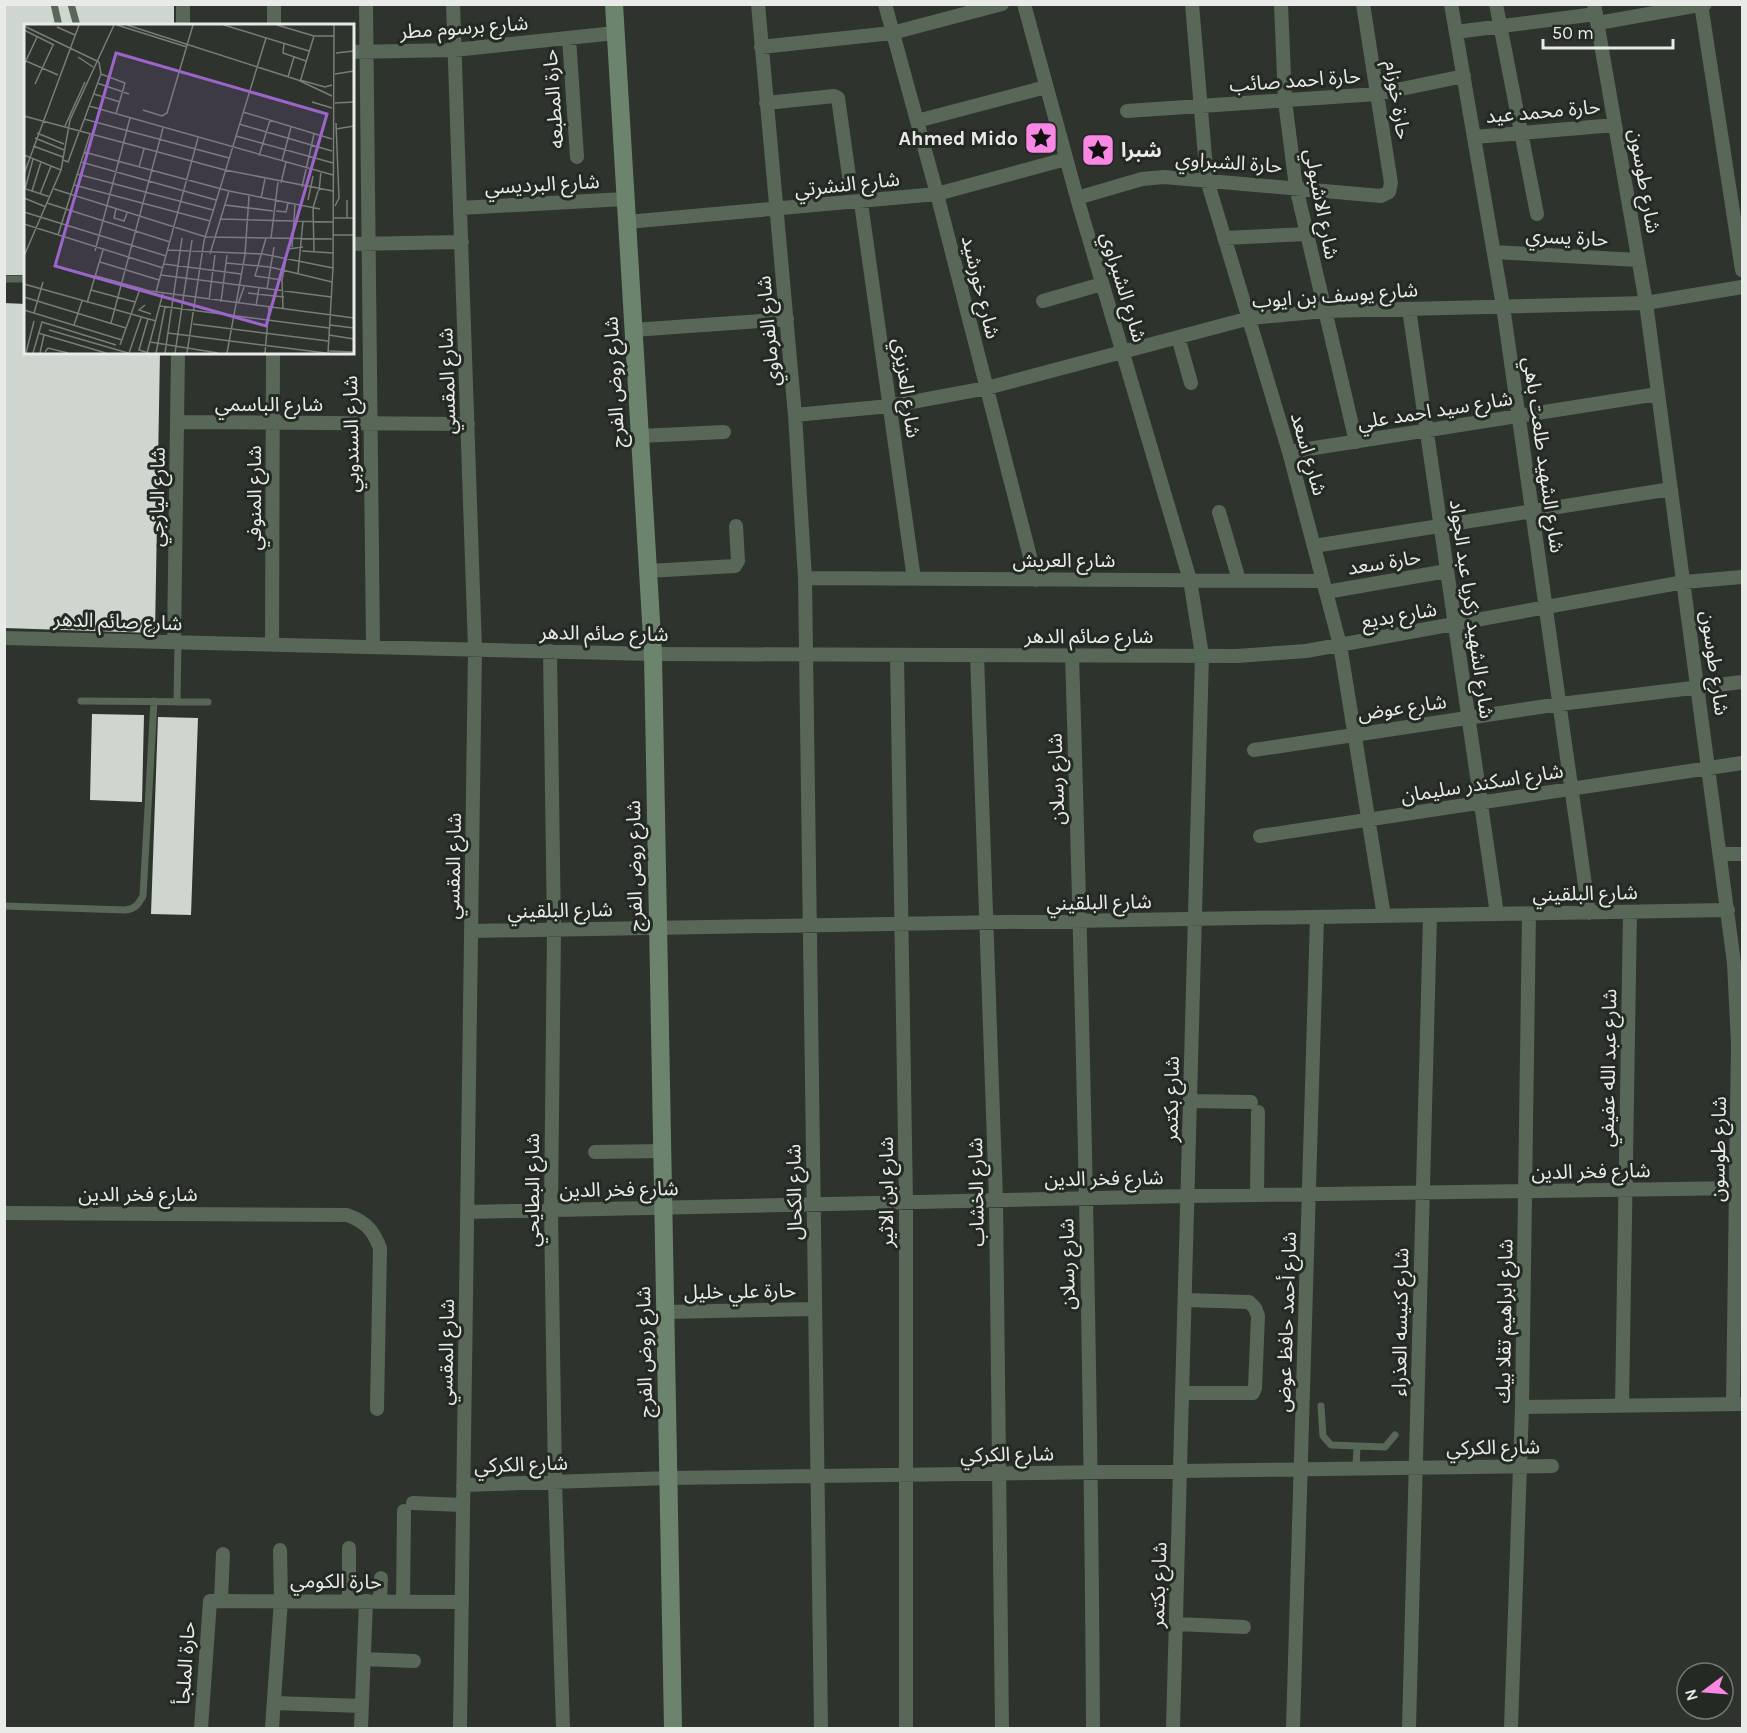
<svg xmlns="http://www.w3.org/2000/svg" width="1747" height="1733" viewBox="0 0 1747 1733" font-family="Karla,'Noto Sans Arabic',sans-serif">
<rect width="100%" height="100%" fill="#2e332e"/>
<path fill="#cfd5cf" d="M 4,4 L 174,4 L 174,26 L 26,26 L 26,275 L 4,275 Z
M 4,303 L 26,304 L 26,352 L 160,352 L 155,633 L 4,628 Z
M 92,714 L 144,715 L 142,802 L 90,800 Z
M 158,717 L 198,718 L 191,915 L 151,914 Z"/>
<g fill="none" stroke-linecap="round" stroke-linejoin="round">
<path stroke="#586758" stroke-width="7" d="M 54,4 L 59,26
M 71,4 L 77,26
M 4,279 L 26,279
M 81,701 L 208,702
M 177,702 L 178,642
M 4,906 L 125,910 C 135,909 138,905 143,896 L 154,701
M 1321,1406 L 1323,1436 L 1331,1445 L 1385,1447 L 1395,1435
M 1356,1468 L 1357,1446"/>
<path stroke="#586758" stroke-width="14" d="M 366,4 L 373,647
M 453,4 L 475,649 L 460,1728
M 758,4 L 795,415 L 805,578 L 821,1728
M 885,4 L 937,194 L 1036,580
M 1024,4 L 1077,198 L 1190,580 L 1202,655 L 1173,1728
M 1192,4 L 1207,180 L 1289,452 L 1340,645 L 1384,916
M 1281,4 L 1285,101 L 1296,187 L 1356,442
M 1451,4 L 1503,306 L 1589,913
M 1496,4 L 1537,214
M 1594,4 L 1646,303 L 1734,963 L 1738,1043 L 1733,1404
M 1701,4 L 1742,270
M 1598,23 L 1705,4
M 183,26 L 183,4
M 274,26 L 274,4
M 1456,32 L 1596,14
M 569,38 L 577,157
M 761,47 L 892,33 L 1002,4
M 352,52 L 454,50 L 615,33
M 766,103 L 834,96 L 838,98 L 849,176
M 1127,111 L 1377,94 L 1464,76
M 917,121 L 1046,87
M 1475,137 L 1615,125
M 1077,198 L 1142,179 L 1164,177 L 1381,196 L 1389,192 L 1391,183 L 1363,4
M 861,203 L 914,579
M 460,208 L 625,199
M 627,222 L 937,194 L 1066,159
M 1224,238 L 1306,234
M 352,244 L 462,242
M 1494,252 L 1638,260
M 1043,301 L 1102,284
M 1409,309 L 1497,914
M 633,330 L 787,319
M 1178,337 L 1191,383
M 795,415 L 890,406 L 987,388 L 1250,318 L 1325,311 L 1646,303 L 1742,287
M 177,422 L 468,424
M 640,436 L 724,432
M 1289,452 L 1658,394
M 1219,512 L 1239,580
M 1314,546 L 1671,489
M 648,571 L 735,566 L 738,561 L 736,526
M 805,578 L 1323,581
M 1326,592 L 1447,571
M 4,638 L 653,654 L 1237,656 L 1306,651 L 1684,582 L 1742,577
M 174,642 L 178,352
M 272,645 L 273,352
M 550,651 L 554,930 L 551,1210 L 555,1482 L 563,1728
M 897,655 L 906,1202 L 906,1728
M 977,655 L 996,1200 L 1002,1728
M 1072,655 C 1083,1013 1091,1371 1093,1728
M 1254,750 L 1560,704 L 1742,682
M 1260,836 L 1742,763
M 1721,854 L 1742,854
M 471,931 L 1728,910
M 1190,1101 L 1251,1102
M 595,1152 L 663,1151
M 1257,1195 L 1258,1112
M 467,1212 L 1188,1196 L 1742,1188
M 4,1213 L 347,1215 C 366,1222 373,1230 380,1248 L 377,1409
M 665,1312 L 815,1309
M 1184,1393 L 1253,1393 L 1255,1388 L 1258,1316 L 1255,1308 L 1249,1302 L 1186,1300
M 1622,1405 L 1630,912
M 1522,1407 L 1742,1404
M 463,1485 L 669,1478 L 1552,1466
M 413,1503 L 463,1505
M 221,1600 L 223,1554
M 349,1601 L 349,1548
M 380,1601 L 381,1578
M 403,1602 L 404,1511
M 1177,1624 L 1244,1627
M 364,1659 L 414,1661
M 274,1703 L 362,1706
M 201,1728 L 210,1601 L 462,1602
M 272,1728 L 281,1600 L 280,1550
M 361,1728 L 366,1601
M 1293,1728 L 1317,917
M 1409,1728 L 1430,916
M 1511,1728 L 1522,1407 L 1529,914"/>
<path stroke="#6c846d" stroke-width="18" d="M 614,4 L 653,654 L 673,1728"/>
</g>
<defs>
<symbol id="sight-square" viewBox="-11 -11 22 22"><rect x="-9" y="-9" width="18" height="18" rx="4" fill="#fb87e5" stroke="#242924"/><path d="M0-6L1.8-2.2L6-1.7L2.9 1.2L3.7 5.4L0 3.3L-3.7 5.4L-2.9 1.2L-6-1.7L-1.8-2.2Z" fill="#111"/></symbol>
</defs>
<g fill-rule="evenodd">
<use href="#sight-square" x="1022" y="119" width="38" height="38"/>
<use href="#sight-square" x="1079" y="131" width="38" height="38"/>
</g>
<g text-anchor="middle" stroke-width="6" stroke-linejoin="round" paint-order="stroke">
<g font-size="20" fill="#e8ebe8" stroke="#242924">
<text transform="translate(464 27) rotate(-4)" y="7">شارع برسوم مطر</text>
<text transform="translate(1295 80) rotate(-4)" y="7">حارة احمد صائب</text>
<text transform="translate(553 99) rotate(-94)" y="7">حارة المطبعه</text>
<text transform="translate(1398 100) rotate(81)" y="7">حارة خوزام</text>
<text transform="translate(1543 111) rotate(-5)" y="7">حارة محمد عيد</text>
<text transform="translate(1229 162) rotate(4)" y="7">حارة الشبراوي</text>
<text transform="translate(1645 181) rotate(80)" y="7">شارع طوسون</text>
<text transform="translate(542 184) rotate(-3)" y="7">شارع البرديسي</text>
<text transform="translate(847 184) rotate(-6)" y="7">شارع النشرتي</text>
<text transform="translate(1322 204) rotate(79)" y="7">شارع الاشبولي</text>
<text transform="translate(1567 237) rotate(3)" y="7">حارة يسري</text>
<text transform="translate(981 287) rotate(76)" y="7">شارع خورشيد</text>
<text transform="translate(1124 287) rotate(73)" y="7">شارع الشبراوي</text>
<text transform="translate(1335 295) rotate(-4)" y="7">شارع يوسف بن ايوب</text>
<text transform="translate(768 331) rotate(-95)" y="7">شارع الفرماوي</text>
<text transform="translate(447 381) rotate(-92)" y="7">شارع المقسي</text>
<text transform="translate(614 382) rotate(-93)" y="7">شارع روض الفرج</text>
<text transform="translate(907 388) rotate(82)" y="7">شارع العزيزي</text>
<text x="269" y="411">شارع الباسمي</text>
<text transform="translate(1435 410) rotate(-9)" y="7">شارع سيد احمد علي</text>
<text transform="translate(351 434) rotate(-91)" y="7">شارع السندوبي</text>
<text transform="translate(1309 454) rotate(74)" y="7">شارع اسعد</text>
<text transform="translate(1544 455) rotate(82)" y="7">شارع الشهيد طلعت باهي</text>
<text transform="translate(157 497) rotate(-89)" y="7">شارع اليازجي</text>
<text transform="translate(254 498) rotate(-90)" y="7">شارع المنوفي</text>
<text x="1064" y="567">شارع العريش</text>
<text transform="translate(1384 562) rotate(-9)" y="7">حارة سعد</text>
<text transform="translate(1472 609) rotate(82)" y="7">شارع الشهيد زكريا عبد الجواد</text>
<text transform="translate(1399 615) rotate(-10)" y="7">شارع بديع</text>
<text transform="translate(118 621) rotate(2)" y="7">شارع صائم الدهر</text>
<text transform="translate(604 633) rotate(1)" y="7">شارع صائم الدهر</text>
<text x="1089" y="643">شارع صائم الدهر</text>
<text transform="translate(1715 663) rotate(82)" y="7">شارع طوسون</text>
<text transform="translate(1402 707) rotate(-8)" y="7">شارع عوض</text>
<text transform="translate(1056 779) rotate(-92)" y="7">شارع رسلان</text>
<text transform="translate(1482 783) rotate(-9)" y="7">شارع اسكندر سليمان</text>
<text transform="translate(453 866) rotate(-89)" y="7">شارع المقسي</text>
<text transform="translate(634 866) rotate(-91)" y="7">شارع روض الفرج</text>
<text transform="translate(1585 893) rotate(-1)" y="7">شارع البلقيني</text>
<text transform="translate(1099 902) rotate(-1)" y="7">شارع البلقيني</text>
<text transform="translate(560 910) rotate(-1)" y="7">شارع البلقيني</text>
<text transform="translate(1608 1068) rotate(-89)" y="7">شارع عبد الله عفيفي</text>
<text transform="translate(1171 1099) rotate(-89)" y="7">شارع بكتمر</text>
<text transform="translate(1718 1149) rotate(-89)" y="7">شارع طوسون</text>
<text transform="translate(1591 1171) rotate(-1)" y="7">شارع فخر الدين</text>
<text transform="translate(1104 1178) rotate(-1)" y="7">شارع فخر الدين</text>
<text transform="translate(619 1189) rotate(-1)" y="7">شارع فخر الدين</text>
<text transform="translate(532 1190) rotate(-90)" y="7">شارع البطايحي</text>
<text transform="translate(794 1192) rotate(-91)" y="7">شارع الكحال</text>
<text transform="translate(886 1192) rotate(-90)" y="7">شارع ابن الاثير</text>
<text transform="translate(976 1192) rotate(-91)" y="7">شارع الخشاب</text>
<text x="138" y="1201">شارع فخر الدين</text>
<text transform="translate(1067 1264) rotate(-91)" y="7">شارع رسلان</text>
<text transform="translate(740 1291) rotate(-1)" y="7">حارة علي خليل</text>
<text transform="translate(1504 1321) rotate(-89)" y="7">شارع ابراهيم تقلا بيك</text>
<text transform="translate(1286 1322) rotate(-88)" y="7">شارع أحمد حافظ عوض</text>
<text transform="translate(1400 1322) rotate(-89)" y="7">شارع كنيسه العذراء</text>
<text transform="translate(446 1352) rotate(-89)" y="7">شارع المقسي</text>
<text transform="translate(644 1352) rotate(-91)" y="7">شارع روض الفرج</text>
<text transform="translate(1493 1447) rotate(-1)" y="7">شارع الكركي</text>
<text transform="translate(1007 1454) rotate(-1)" y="7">شارع الكركي</text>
<text transform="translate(521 1464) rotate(-2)" y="7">شارع الكركي</text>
<text transform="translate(336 1581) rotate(1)" y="7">حارة الكومي</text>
<text transform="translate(1158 1585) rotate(-88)" y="7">شارع بكتمر</text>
<text transform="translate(185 1663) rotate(-86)" y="7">حارة الملجأ</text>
</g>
<g font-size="20" font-weight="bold" fill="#e8ebe8" stroke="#242924" text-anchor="end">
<text x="1018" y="145">Ahmed Mido</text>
<text x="1121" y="157" text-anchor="start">شبرا</text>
</g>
</g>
<g transform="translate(24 24)">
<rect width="330" height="330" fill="#2e332e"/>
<path fill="none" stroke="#787d78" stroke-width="1.5" d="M 93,1 L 163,23M 103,1 L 274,56 L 308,72M 200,1 L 285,27M 253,1 L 290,12 L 310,12M 0,2 L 75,38M 33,3 L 51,11M 0,6 L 30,21M 260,20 L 259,29 L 282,37M 312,29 L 330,27M 54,33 L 69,43M 2,37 L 34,51M 0,41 L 13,13M 77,50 L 101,59 L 92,90M 311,50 L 330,47M 264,53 L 270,33M 276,56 L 301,63 L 308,61M 276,58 L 290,12M 73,59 L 105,70M 11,60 L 29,21M 70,70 L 96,78M 288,78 L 308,84M 311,79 L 330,78M 65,82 L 309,151M 119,86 L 138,92 L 143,89 L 169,1M 219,88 L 308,115M 0,92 L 201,146 L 309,167M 60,95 L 205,134M 215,100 L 308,127M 41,102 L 61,58M 312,105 L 330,102M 56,107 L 77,50 L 75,38M 13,109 L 40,120M 212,112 L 309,139M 11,114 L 40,126M 9,122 L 39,133M 60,128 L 205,167 L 296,185M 0,131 L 37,146M 235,132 L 246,96M 39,136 L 44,138 L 55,108M 258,137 L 267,103M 57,138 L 192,176M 115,143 L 120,125M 0,150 L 55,1M 53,150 L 189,186M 257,159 L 262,138M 50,161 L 186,197M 278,163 L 290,110M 1,165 L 9,135M 2,165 L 26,173M 30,165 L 182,213 L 308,215M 8,167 L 17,138M 295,167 L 297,147M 16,170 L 27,142M 0,174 L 22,183M 237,174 L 241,155M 284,176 L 289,152M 23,179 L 146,218M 201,181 L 249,187M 311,182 L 315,174 L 312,99M 92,185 L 90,194 L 100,197 L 103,189M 252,187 L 262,188 L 264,179M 0,188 L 142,232M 309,194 L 330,194M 323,194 L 323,176M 197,195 L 309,198M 0,200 L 139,244M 34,211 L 66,110M 309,211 L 330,211M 242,214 L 231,252 L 258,256M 247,214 L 254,158M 268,223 L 271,181M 143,226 L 239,230 L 309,244M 71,227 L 106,94M 278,227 L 309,229M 290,228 L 289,184 L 294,167M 186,230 L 205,167M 0,232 L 37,146 L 46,96 L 90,1M 76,238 L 135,256M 202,239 L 246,243 L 308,258M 140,240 L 217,250M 274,249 L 279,197M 137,251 L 307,273M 72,252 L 126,267 L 330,294M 0,260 L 132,297M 243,265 L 250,223M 67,266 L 111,278M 132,268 L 174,114M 224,269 L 260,273M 0,273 L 102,304M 185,276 L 191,231M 197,278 L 203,231M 63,279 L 79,226M 214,280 L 220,263M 121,281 L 115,286 L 127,290M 136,282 L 305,304M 232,282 L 235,264M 259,285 L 258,256 L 264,225 L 279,223M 0,286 L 98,316M 10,289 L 19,258M 124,295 L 115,326 L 125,329M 87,299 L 139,104M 169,300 L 304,317M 50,301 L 58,277M 306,301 L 330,304M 25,306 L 104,329M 14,309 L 82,329M 144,309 L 302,329M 305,311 L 330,315M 126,318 L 194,329M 96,321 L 116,265M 305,327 L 330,328M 21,328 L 24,324 L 44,329M 2,329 L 10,297M 9,329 L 18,298 L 92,321M 16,329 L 20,311M 105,329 L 117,294M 123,329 L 139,269M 132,329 L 141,283M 141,329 L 158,214M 151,329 L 168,216M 163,329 L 180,217 L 242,14M 203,329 L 221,231 L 225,172M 241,329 L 245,283M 304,329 L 309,244 L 310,1"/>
<path fill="#9c65cb" fill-opacity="0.15" stroke="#9c65cb" stroke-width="3" d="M 92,29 L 303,90 L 242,302 L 31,242 Z"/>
<rect width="330" height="330" fill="none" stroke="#e8ebe8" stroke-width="3"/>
</g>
<rect width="1747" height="1733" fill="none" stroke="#e8ebe8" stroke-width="12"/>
<g transform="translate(1705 1691) rotate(254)"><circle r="28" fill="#242924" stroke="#727772" stroke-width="1.5"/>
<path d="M0-4.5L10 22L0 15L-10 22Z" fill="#fb87e5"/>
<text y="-9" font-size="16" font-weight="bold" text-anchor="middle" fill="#e8ebe8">N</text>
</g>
<path d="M1543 39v9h130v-9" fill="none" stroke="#e8ebe8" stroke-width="3"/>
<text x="1552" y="39" font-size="18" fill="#e8ebe8" stroke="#242924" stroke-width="4.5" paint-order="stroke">50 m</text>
</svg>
